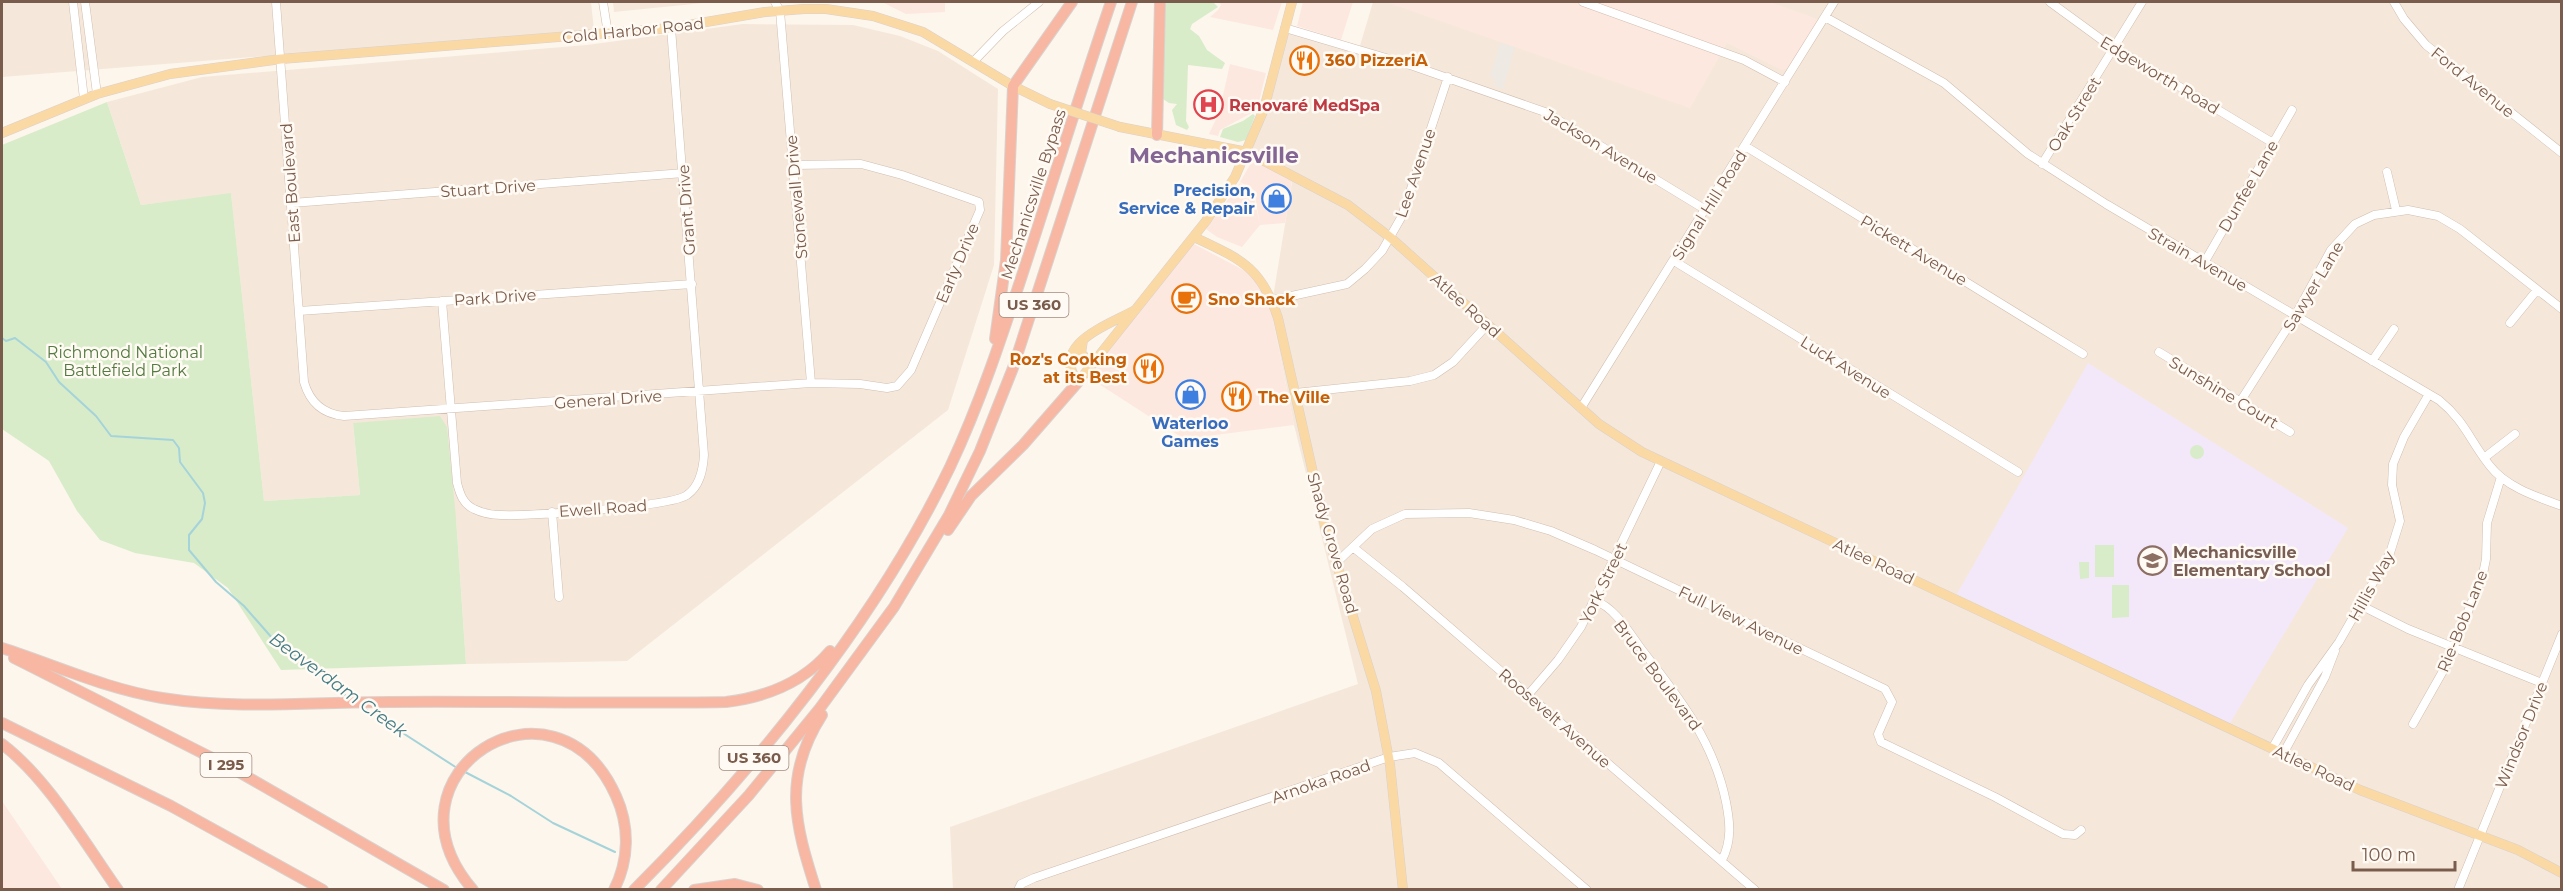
<svg xmlns="http://www.w3.org/2000/svg" width="2563" height="891" viewBox="0 0 2563 891" font-family="Montserrat,sans-serif">
<rect width="100%" height="100%" fill="#fdf6ec"/>
<path fill="#f5e8da" d="M 2,2 L 591,2 L 594,30 L 2,77 Z
M 613,2 L 713,2 L 614,12 Z
M 1373,2 L 2561,2 L 2561,889 L 953,890 L 950,827 L 1358,684 L 1294,425 L 1271,309 L 1292,182 L 1247,152 L 1285,28 L 1359,49 Z
M 743,24 L 853,25 L 900,36 L 938,51 L 998,89 L 994,265 L 948,410 L 627,661 L 466,664 L 456,517 L 353,423 L 360,495 L 264,501 L 231,194 L 141,205 L 107,102 L 202,77 L 587,45 Z"/>
<path fill="#fde8e0" d="M 882,2 L 945,2 L 945,12 L 906,14 Z
M 1219,2 L 1282,2 L 1273,30 L 1210,17 L 1218,10 L 1221,5 Z
M 1303,2 L 1353,2 L 1341,40 L 1297,26 Z
M 1386,2 L 1770,2 L 1820,20 L 1789,68 L 1782,70 L 1727,43 L 1690,108 Z
M 1230,64 L 1266,73 L 1257,110 L 1220,130 L 1218,136 L 1209,134 L 1219,113 Z
M 1257,162 L 1292,181 L 1285,223 L 1260,225 L 1242,247 L 1217,237 L 1206,229 L 1240,183 L 1253,192 L 1260,225 L 1254,190 L 1240,182 L 1251,163 Z
M 1192,243 L 1251,274 L 1265,294 L 1271,309 L 1294,425 L 1184,439 L 1088,377 Z
M 2,801 L 62,889 L 2,889 Z"/>
<path fill="#efe9e4" d="M 1500,43 L 1515,47 L 1503,89 L 1494,86 L 1495,79 L 1490,77 Z"/>
<path fill="#f3e8fa" d="M 2088,363 L 2348,528 L 2230,723 L 1957,594 Z"/>
<path fill="#d8ecc9" d="M 1165,2 L 1213,2 L 1218,7 L 1192,24 L 1190,29 L 1199,36 L 1207,50 L 1225,63 L 1222,69 L 1188,65 L 1186,121 L 1189,127 L 1187,130 L 1176,125 L 1172,110 L 1177,104 L 1169,103 L 1163,99 Z
M 107,102 L 141,205 L 231,193 L 264,501 L 360,495 L 353,423 L 440,416 L 447,427 L 456,517 L 466,664 L 281,670 L 228,588 L 194,563 L 135,553 L 100,540 L 77,511 L 49,461 L 2,429 L 2,145 Z
M 1253,114 L 1255,116 L 1246,140 L 1238,142 L 1220,137 L 1223,129 L 1243,121 Z
M2190 452a7 7 0 1 1 14 0a7 7 0 1 1-14 0Z
M 2095,545 L 2114,545 L 2114,577 L 2095,577 Z
M 2079,562 L 2089,562 L 2089,578 L 2080,579 Z
M 2112,585 L 2129,585 L 2129,617 L 2112,618 Z"/>
<g fill="none" stroke-linecap="round" stroke-linejoin="round">
<path stroke="#a5d3da" stroke-width="2" d="M 2,338 L 6,341 L 15,338 L 46,362 L 59,382 L 96,416 L 111,436 L 173,440 L 179,448 L 180,462 L 203,493 L 205,503 L 202,519 L 189,535 L 189,550 L 216,582 L 244,606 L 273,639 L 349,698
M 361,706 L 457,768
M 465,772 L 511,796 L 553,823 L 615,852"/>
<defs>
<path id="minor" d="M 73,2 L 84,99
M 85,2 L 97,94
M 276,2 L 304,382 C 310,403 323,414 344,416 L 811,383 L 860,384 L 887,388 L 897,386 L 911,370 L 980,210 L 979,202 L 902,175 L 861,164 L 794,165
M 603,2 L 608,34
M 775,2 L 780,11 L 811,383
M 1583,2 L 1744,60 L 1785,82
M 2050,2 L 2102,40 L 2273,143
M 2394,2 L 2404,19 L 2426,45 L 2562,153
M 1825,17 L 1944,83 L 2028,154 L 2106,204 L 2439,400 C 2465,421 2470,441 2490,466 C 2506,487 2537,497 2562,506
M 1285,28 L 1413,66 L 1545,112 L 1706,210
M 974,61 L 1003,31 L 1039,2
M 1745,146 L 2083,354
M 2042,164 L 2142,2
M 2387,172 L 2396,210
M 292,203 L 684,173
M 1674,261 L 2018,472
M 2204,263 L 2292,110
M 1273,300 L 1347,284 L 1365,269 L 1382,251 L 1402,216 L 1448,77
M 442,301 L 457,483 C 460,494 463,504 474,509 C 482,513 492,515 501,515 C 527,516 671,507 687,495 C 700,486 703,470 704,455 L 671,28
M 299,311 L 692,284
M 2510,323 L 2537,290
M 2159,352 L 2290,432
M 2372,361 L 2394,329
M 1295,393 L 1410,381 L 1434,375 L 1453,362 L 1488,324
M 2240,402 L 2295,316 L 2331,250 L 2355,224 L 2374,215 L 2408,210 L 2438,216 L 2460,229 L 2562,309
M 1581,408 L 1834,2
M 2484,458 L 2515,434
M 552,512 L 559,597
M 1354,548 L 1403,587 L 1755,890
M 1336,563 L 1372,529 L 1405,514 L 1469,513 L 1514,520 L 1551,531 L 1595,550 L 1885,689 L 1892,702 L 1878,734 L 1881,742 L 1995,797 L 2063,834 L 2075,835 L 2081,830
M 1595,601 C 1615,607 1630,634 1642,650 C 1679,697 1714,742 1726,802 C 1730,822 1732,841 1722,860
M 2360,605 L 2408,629 L 2542,683
M 1528,695 L 1558,660 L 1581,627 L 1661,461
M 2413,724 L 2447,664 L 2483,574 L 2486,559 L 2487,523 L 2501,477
M 2272,749 L 2308,685 L 2339,642 L 2390,553 L 2400,521 L 2392,485 L 2393,464 L 2404,437 L 2429,394
M 2283,754 L 2325,677 L 2335,651
M 1018,890 L 1021,884 L 1034,878 L 1389,757 L 1415,753 L 1439,763 L 1587,890
M 2458,890 L 2562,634"/>
<path id="major" d="M 1120,127 L 1247,152 L 1348,205 L 1391,238 L 1599,424 L 1642,452 L 2360,790 L 2518,850 L 2562,873
M 2,133 L 97,94 L 170,74 L 281,59 L 671,28 L 765,12 L 804,9 L 826,9 L 873,16 L 923,32 L 1013,86 L 1050,104
M 1194,237 C 1240,259 1261,266 1278,318 L 1325,526 L 1376,691 L 1390,765 L 1403,890
M 1135,310 C 1109,325 1049,344 1078,382 L 1206,221 L 1235,177 L 1264,109 L 1292,2
M 1083,340 L 1081,353 L 1092,365"/>
<path id="highway" d="M 1157,135 L 1160,2
M 995,339 L 1006,260 L 1013,86 L 1072,2
M 948,530 L 971,496 L 1023,445 L 1078,382
M 2,648 C 55,665 106,689 162,698 C 237,710 314,702 389,702 C 502,701 614,704 726,702 C 767,697 803,683 830,651
M 14,658 L 232,768 L 444,890
M 2,723 L 171,806 L 323,890
M 2,744 C 48,779 84,842 118,890
M 473,890 C 373,773 555,660 616,796 C 630,827 629,860 614,890
M 634,890 C 754,770 876,621 950,467 C 983,397 1006,324 1030,251 C 1057,168 1083,84 1111,2
M 661,890 L 749,795 L 820,708 L 894,607 L 949,515 L 980,451 L 1013,368 L 1132,2
M 694,890 L 735,884 L 758,890
M 816,890 C 795,825 782,777 822,715"/>
</defs>
<use href="#minor" stroke="#d1beb0" stroke-width="9"/>
<use href="#major" stroke="#dad1cd" stroke-width="10"/>
<use href="#highway" stroke="#dad1cd" stroke-width="12"/>
<use href="#minor" stroke="#fff" stroke-width="8"/>
<use href="#major" stroke="#fbd9a5" stroke-width="9"/>
<use href="#highway" stroke="#f7b7a3" stroke-width="10"/>
<defs>
<path id="major-bridge" d="M 1050,104 L 1120,127"/>
</defs>
<use href="#major-bridge" stroke="#dad1cd" stroke-width="10" stroke-linecap="butt"/>
<use href="#major-bridge" stroke="#fbd9a5" stroke-width="9"/>
</g>
<defs>
<symbol id="restaurant-ring" viewBox="-11 -11 22 22"><circle r="9.5" fill="#fffaf3" stroke="#e8710a" stroke-width="1.5"/><path d="M-5-6h1v4h1v-4h1v4h1v-4h1v5L-1.5 .5V6h-2V.5L-5-1ZM5-6V6H3V1.5H1.5Q1.5-4 5-6Z" fill="#e8710a"/></symbol>
<symbol id="hospital-ring" viewBox="-11 -11 22 22"><circle r="9.5" fill="#fffaf3" stroke="#e0444e" stroke-width="1.5"/><path d="M-5-5h3v3.5h4V-5h3V5h-3V1.5h-4V5h-3Z" fill="#e0444e"/></symbol>
<symbol id="shop-ring" viewBox="-11 -11 22 22"><circle r="9.5" fill="#fffaf3" stroke="#3f7fe0" stroke-width="1.5"/><path d="M-5-2.5h2.3a2.7 3.5 0 0 1 5.4 0H5L5.5 6h-11ZM-1.5-2.5h3a1.5 2.3 0 0 0-3 0Z" fill="#3f7fe0"/></symbol>
<symbol id="cafe-ring" viewBox="-11 -11 22 22"><circle r="9.5" fill="#fffaf3" stroke="#e8710a" stroke-width="1.5"/><path d="M-5.5-4.5H6V0H3Q3 3.5 0 3.5H-2.5Q-5.5 3.5-5.5 0ZM3-3.2v2h1.7v-2ZM-6 4.5H4V6H-6Z" fill="#e8710a"/></symbol>
<symbol id="school-ring" viewBox="-11 -11 22 22"><circle r="9.5" fill="#fffaf3" stroke="#8d6e63" stroke-width="1.5"/><path d="M0-5L7-2L0 1L-7-2ZM-4 1L0 2.5L4 1V4Q0 6-4 4Z" fill="#8d6e63"/></symbol>
</defs>
<g fill-rule="evenodd">
<use href="#restaurant-ring" x="1288" y="44" width="33" height="33"/>
<use href="#hospital-ring" x="1192" y="88" width="33" height="33"/>
<use href="#shop-ring" x="1260" y="182" width="33" height="33"/>
<use href="#cafe-ring" x="1170" y="282" width="33" height="33"/>
<use href="#restaurant-ring" x="1132" y="352" width="33" height="33"/>
<use href="#shop-ring" x="1174" y="378" width="33" height="33"/>
<use href="#restaurant-ring" x="1220" y="380" width="33" height="33"/>
<use href="#school-ring" x="2136" y="544" width="33" height="33"/>
</g>
<g text-anchor="middle" stroke-width="5" stroke-linejoin="round" paint-order="stroke">
<g fill="#fffaf3" stroke="#a28b7f" stroke-width="1.5">
<rect x="999.5" y="293" width="69" height="24" rx="4.5"/>
<rect x="719.5" y="746" width="69" height="24" rx="4.5"/>
<rect x="200.5" y="753" width="51" height="24" rx="4.5"/>
</g>
<g font-size="15" font-weight="bold" fill="#7a5c4d">
<text x="1034" y="310">US 360</text>
<text x="754" y="763">US 360</text>
<text x="226" y="770">I 295</text>
</g>
<g font-size="16" fill="#7a5c4d" stroke="#fffaf3">
<text transform="translate(633 30) rotate(-6)" y="6">Cold Harbor Road</text>
<text transform="translate(2160 75) rotate(31)" y="6">Edgeworth Road</text>
<text transform="translate(2473 82) rotate(39)" y="6">Ford Avenue</text>
<text transform="translate(2074 114) rotate(-58)" y="6">Oak Street</text>
<text transform="translate(1601 146) rotate(31)" y="6">Jackson Avenue</text>
<text transform="translate(1415 173) rotate(-71)" y="6">Lee Avenue</text>
<text transform="translate(290 183) rotate(-94)" y="6">East Boulevard</text>
<text transform="translate(2248 186) rotate(-60)" y="6">Dunfee Lane</text>
<text transform="translate(488 188) rotate(-4)" y="6">Stuart Drive</text>
<text transform="translate(1033 194) rotate(-72)" y="6">Mechanicsville Bypass</text>
<text transform="translate(796 197) rotate(-95)" y="6">Stonewall Drive</text>
<text transform="translate(1709 205) rotate(-58)" y="6">Signal Hill Road</text>
<text transform="translate(686 210) rotate(-94)" y="6">Grant Drive</text>
<text transform="translate(1914 250) rotate(31)" y="6">Pickett Avenue</text>
<text transform="translate(2198 259) rotate(30)" y="6">Strain Avenue</text>
<text transform="translate(957 263) rotate(-67)" y="6">Early Drive</text>
<text transform="translate(2313 286) rotate(-59)" y="6">Sawyer Lane</text>
<text transform="translate(495 297) rotate(-4)" y="6">Park Drive</text>
<text transform="translate(1466 305) rotate(42)" y="6">Atlee Road</text>
<text transform="translate(1846 367) rotate(32)" y="6">Luck Avenue</text>
<text transform="translate(2224 392) rotate(31)" y="6">Sunshine Court</text>
<text transform="translate(608 399) rotate(-4)" y="6">General Drive</text>
<text transform="translate(603 508) rotate(-4)" y="6">Ewell Road</text>
<text transform="translate(1333 543) rotate(74)" y="6">Shady Grove Road</text>
<text transform="translate(1874 561) rotate(25)" y="6">Atlee Road</text>
<text transform="translate(1603 583) rotate(-64)" y="6">York Street</text>
<text transform="translate(2371 586) rotate(-61)" y="6">Hillis Way</text>
<text transform="translate(1741 620) rotate(26)" y="6">Full View Avenue</text>
<text transform="translate(2462 621) rotate(-68)" y="6">Rie-Bob Lane</text>
<text transform="translate(1658 675) rotate(53)" y="6">Bruce Boulevard</text>
<text transform="translate(1555 718) rotate(41)" y="6">Roosevelt Avenue</text>
<text transform="translate(2521 735) rotate(-68)" y="6">Windsor Drive</text>
<text transform="translate(2314 768) rotate(25)" y="6">Atlee Road</text>
<text transform="translate(1321 781) rotate(-19)" y="6">Arnoka Road</text>
</g>
<g font-size="16" font-weight="bold" fill="#c56008" stroke="#fffaf3" text-anchor="start">
<text x="1325" y="66">360 PizzeriA</text>
<text x="1208" y="305">Sno Shack</text>
<text x="1127" y="365" text-anchor="end">Roz's Cooking<tspan x="1127" dy="18">at its Best</tspan></text>
<text x="1258" y="403">The Ville</text>
</g>
<g font-size="16" font-weight="bold" fill="#be3a42" stroke="#fffaf3" text-anchor="start">
<text x="1229" y="111">Renovaré MedSpa</text>
</g>
<g font-size="16" font-weight="bold" fill="#366cbe" stroke="#fffaf3" text-anchor="end">
<text x="1255" y="196">Precision,<tspan x="1255" dy="18">Service &amp; Repair</tspan></text>
<text x="1190" y="429" text-anchor="middle">Waterloo<tspan x="1190" dy="18">Games</tspan></text>
</g>
<g font-size="16" fill="#537a41" stroke="#fffaf3">
<text x="125" y="358">Richmond National<tspan x="125" dy="18">Battlefield Park</tspan></text>
</g>
<g font-size="16" font-weight="bold" fill="#785e54" stroke="#fffaf3" text-anchor="start">
<text x="2173" y="558">Mechanicsville<tspan x="2173" dy="18">Elementary School</tspan></text>
</g>
<g font-size="18" font-style="italic" fill="#437c86" stroke="#fffaf3">
<text transform="translate(338 685) rotate(36)" y="6">Beaverdam Creek</text>
</g>
<g font-size="22" font-weight="bold" fill="#846695" stroke="#fffaf3">
<text x="1214" y="163">Mechanicsville</text>
</g>
</g>
<rect width="2563" height="891" fill="none" stroke="#7a5c4d" stroke-width="6"/>
<path d="M2353 861v9h102v-9" fill="none" stroke="#7a5c4d" stroke-width="3"/>
<text x="2362" y="861" font-size="18" fill="#7a5c4d" stroke="#fffaf3" stroke-width="4.5" paint-order="stroke">100 m</text>
</svg>
